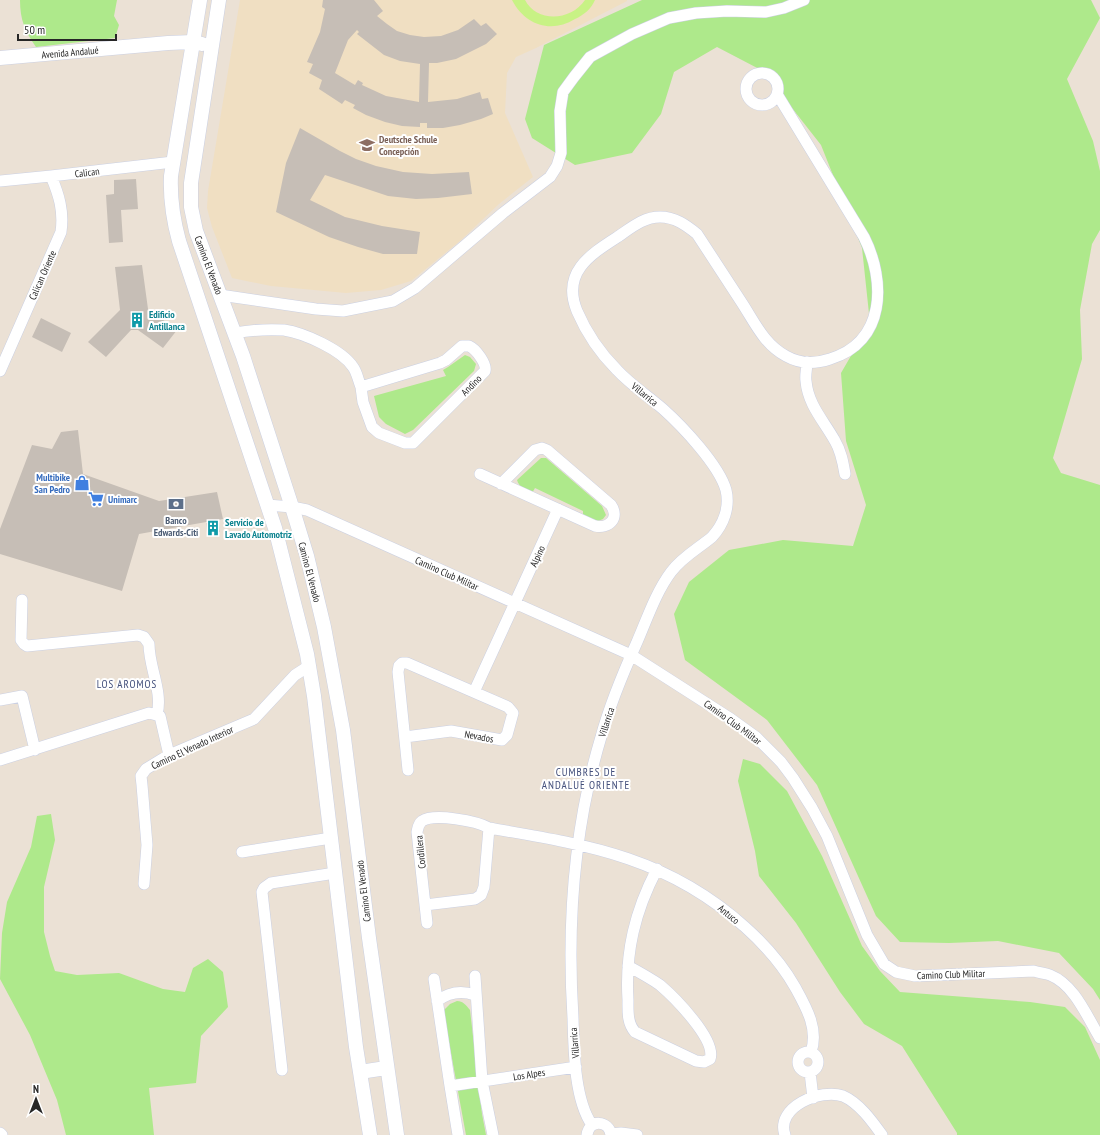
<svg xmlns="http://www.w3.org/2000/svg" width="1100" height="1135" viewBox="0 0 1100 1135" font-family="'PT Sans Narrow',sans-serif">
<rect width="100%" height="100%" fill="#ebe1d5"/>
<path fill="#f0dfc2" d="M 240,0 L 627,0 L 627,1 L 536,48 L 516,57 L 507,73 L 505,113 L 533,177 L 499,204 L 461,240 L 411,281 L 381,290 L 346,293 L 271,286 L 232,278 L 212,227 L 207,208 L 208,191 Z"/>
<path fill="#aee98b" d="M 20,0 L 117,0 L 114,16 L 119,25 L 115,38 L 36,47 C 25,31 20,20 20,0 Z
M 642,0 L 1091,0 L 1100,18 L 1067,79 L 1093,141 L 1100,171 L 1100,230 L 1092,244 L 1080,310 L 1082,359 L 1053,458 L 1061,473 L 1100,485 L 1100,1000 L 1093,989 L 1059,953 L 998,941 L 949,943 L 900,942 L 876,916 L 817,785 L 767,720 L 685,660 L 674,614 L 689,582 L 729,550 L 783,540 L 853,546 L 866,505 L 846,441 L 841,373 L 870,323 L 862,248 L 821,145 L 763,71 L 717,47 L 674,72 L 661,114 L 632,153 L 575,165 L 532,138 L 525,119 L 544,45 Z
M 465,355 L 470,357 L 476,364 L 474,371 L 413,430 L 405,434 L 386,424 L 379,417 L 374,396 L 446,376 L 443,370 L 448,367 Z
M 541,458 L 546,458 L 602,506 L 606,515 L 603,519 L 598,521 L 583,516 L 583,511 L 535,488 L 532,493 C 525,490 519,487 517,480 Z
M 743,759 L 760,764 L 787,791 L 822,856 L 862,946 L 880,971 L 900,992 L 1030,1002 L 1065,1007 L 1085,1027 L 1100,1060 L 1100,1135 L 957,1135 L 957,1133 L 902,1046 L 864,1024 L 840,992 L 796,923 L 759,876 L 755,851 L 738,781 Z
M 51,814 L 55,840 L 44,887 L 44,932 L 50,956 L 55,971 L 77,975 L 119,973 L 163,989 L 185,992 L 193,968 L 208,959 L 223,972 L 228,1007 L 201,1036 L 196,1083 L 149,1088 L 154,1135 L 66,1135 L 57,1100 L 30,1035 L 0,979 L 2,933 L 7,902 L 31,847 L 37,816 Z
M 457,1001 C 463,1001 466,1005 470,1010 L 482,1114 L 486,1135 L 466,1135 L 444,1015 L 444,1010 L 450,1004 Z"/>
<path fill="#c8f285" d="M 512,0 L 525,0 C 537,23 571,21 585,0 L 595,0 C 591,9 584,15 575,19 C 551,34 525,25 512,0 Z"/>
<path fill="#c6beb6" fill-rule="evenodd" d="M 323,0 L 374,0 L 383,11 L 377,16 L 387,24 L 397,31 L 410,35 L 424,37 L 441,36 L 458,30 L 474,19 L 481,26 L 486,23 L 497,34 L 486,44 L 456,59 L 437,63 L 429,63 L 428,102 L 457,99 L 480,92 L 482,99 L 488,98 L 493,114 L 481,119 L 460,125 L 443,128 L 427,128 L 427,123 L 420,123 L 420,127 L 402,126 L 385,122 L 366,115 L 353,108 L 355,105 L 345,100 L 342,104 L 319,89 L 322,80 L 309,73 L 313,64 L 307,62 L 320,32 L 325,9 L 322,7 ZM 357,30 L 359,32 L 357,34 L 384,55 L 400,61 L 420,64 L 419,102 L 386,96 L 362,85 L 363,83 L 358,80 L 355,85 L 335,73 L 348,40 Z
M 300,128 L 340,151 L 356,159 L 376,166 L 403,172 L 432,174 L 469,172 L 472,194 L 438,198 L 416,199 L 388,196 L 325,175 L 310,200 L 345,217 L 382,226 L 420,232 L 417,254 L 383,254 L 358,247 L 329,237 L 276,212 L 286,163 Z
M 136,179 L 138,209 L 121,210 L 123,242 L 109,243 L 106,195 L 114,194 L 114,180 Z
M 142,265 L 148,309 L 177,330 L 163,348 L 138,330 L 131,330 L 106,357 L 88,342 L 120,310 L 115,267 Z
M 41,318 L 71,333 L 62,352 L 32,337 Z
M 78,430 L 83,474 L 159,501 L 217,492 L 223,519 L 139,534 L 122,591 L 0,554 L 0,529 L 32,445 L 52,449 L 61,432 Z
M 219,522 L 220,532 L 207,533 L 206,523 Z"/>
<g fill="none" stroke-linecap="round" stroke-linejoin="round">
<defs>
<path id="minor" d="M746 89a16 16 0 1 1 32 0a16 16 0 1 1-32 0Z
M 0,181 L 51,176 L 173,162
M 220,295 L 316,309 L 343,311 L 393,301 L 415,288 L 503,213 L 550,177 L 557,166 L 561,153 L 560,111 L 563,92 L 574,77 L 590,57 L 632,34 L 669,18 L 696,13 L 727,11 L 766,12 L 784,8 L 804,0
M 235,333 C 251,330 267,329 284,330 C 304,333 342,350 353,367 C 357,372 358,380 361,387
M 462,346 C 465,346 467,346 469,346 C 476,349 487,364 485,371 L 413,443 L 405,443 L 379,433 L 372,427 L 363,402 L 361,387 L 440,363 L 446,360 Z
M 807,362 C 807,368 805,375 806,381 C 808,405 824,421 835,441 C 841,451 843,462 845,474
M 0,371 L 61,232 C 64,211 59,195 51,176
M 480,474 L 595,526 C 609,529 620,518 611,505 L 547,450 L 542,448 L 535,450 L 501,484
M 267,505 L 292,507 L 307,510 L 631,655 L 731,719 L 756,737 L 781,762 L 793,778 L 812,808 L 827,836 L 867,935 L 884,964 L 896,972 L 915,976 L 1034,971 C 1039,973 1045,973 1050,975 C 1075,985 1087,1017 1100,1038
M 22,600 L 21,640 L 24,644 L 27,646 L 138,635 L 144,637 L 149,644 C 149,668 163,691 157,715
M 474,692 L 558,509
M 0,700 L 22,696 L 35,750
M 405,737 L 451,731 L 502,740 L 507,735 L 513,713 L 508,707 L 407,663 L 402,663 L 399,666 L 398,672 L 408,770
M 0,760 L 149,713 L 160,716 L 169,755
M 242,852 L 331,838
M 144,884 L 147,845 L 142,785 L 141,776 L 146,769 L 169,755 L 254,719 L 295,675 L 309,666
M 425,905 L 475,899 L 481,895 L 484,887 L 489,828
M 427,923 L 417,832 C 418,828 418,824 422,821 C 434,813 477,821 489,828 C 588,845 667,857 745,927 C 764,944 782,964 795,987 C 806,1007 819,1029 811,1052
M 628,966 C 639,972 650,978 660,985 C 674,997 717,1040 710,1059 L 704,1062 L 696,1061 L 635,1032 C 627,1023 628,1011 628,1000 C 625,952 635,911 657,869
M 475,976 L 482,1081 L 493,1135
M 434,979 L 450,1086 L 458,1135
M 437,1001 C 449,992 461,990 475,995
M798 1062a10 10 0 1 1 20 0a10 10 0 1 1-20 0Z
M 282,1070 L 262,892 L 264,888 L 271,883 L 335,873
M 810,1072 L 813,1098
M 450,1086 L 576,1067
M 592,1125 C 574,1099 574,1049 573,1018 C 567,924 574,827 601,737 C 610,704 623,673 637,642 C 647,619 656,592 671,572 C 682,557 699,548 712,537 C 724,524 730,507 726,490 C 719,465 682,426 663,409 C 648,396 631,385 617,370 C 600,353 586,332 577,311 C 561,272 591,254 619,236 C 632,227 644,217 660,217 C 675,217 686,225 697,234 C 712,257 727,280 742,303 C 755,323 764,344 786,356 C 800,364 815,364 830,359 C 886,342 886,281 864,237 L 777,94
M 0,1133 L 2,1135
M 611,1134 L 621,1133 L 637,1135
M 587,1135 C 589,1119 609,1120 611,1135
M 785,1135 C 775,1107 821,1088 843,1096 C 859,1103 872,1121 882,1135"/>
<path id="tertiary" d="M 200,0 L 171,176 C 170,198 173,219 179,241 L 275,528 L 307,654 L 314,696 L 356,1047 L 370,1135
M 219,0 L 191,183 L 191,207 L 196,231 L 243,356 L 292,507 L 307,556 L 324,627 L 343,730 L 369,938 L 397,1135
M 0,58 L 168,43 L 193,42 L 202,44
M 360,1072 L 386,1068"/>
</defs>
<use href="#minor" stroke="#cbd0e2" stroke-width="12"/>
<use href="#tertiary" stroke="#cbd0e2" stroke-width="15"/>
<use href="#minor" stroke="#fff" stroke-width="11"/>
<use href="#tertiary" stroke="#fff" stroke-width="14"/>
</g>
<defs>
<symbol id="school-bare" viewBox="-9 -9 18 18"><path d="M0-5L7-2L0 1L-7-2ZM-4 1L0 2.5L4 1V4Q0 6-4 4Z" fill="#8d6e63" stroke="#fff" stroke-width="2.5" paint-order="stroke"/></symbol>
<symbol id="building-bare" viewBox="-9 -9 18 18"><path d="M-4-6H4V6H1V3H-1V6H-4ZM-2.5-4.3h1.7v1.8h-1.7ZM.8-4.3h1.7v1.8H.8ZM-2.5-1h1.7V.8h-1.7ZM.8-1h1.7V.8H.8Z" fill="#0f9aa8" stroke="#fff" stroke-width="2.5" paint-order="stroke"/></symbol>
<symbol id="shop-bare" viewBox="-9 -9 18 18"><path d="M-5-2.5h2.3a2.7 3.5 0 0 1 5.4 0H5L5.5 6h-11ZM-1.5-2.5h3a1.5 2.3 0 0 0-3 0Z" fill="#3f7fe0" stroke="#fff" stroke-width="2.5" paint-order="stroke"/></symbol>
<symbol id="supermarket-bare" viewBox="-9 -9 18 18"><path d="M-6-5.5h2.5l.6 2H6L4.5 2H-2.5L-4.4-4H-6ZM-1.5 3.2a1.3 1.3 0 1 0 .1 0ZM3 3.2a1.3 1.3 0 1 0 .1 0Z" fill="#3f7fe0" stroke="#fff" stroke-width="2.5" paint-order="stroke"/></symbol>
<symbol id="bank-bare" viewBox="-9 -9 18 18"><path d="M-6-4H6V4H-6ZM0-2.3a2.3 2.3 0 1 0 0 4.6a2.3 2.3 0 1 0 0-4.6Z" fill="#5c6f8a" stroke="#fff" stroke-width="2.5" paint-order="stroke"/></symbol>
</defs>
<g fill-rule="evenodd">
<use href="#school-bare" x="356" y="134" width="22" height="22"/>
<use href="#building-bare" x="126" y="309" width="22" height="22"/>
<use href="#shop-bare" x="71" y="472" width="22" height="22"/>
<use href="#supermarket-bare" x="85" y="488" width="22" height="22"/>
<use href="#bank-bare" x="165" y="493" width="22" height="22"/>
<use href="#building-bare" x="202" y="517" width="22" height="22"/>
</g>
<g text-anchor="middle" stroke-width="4" stroke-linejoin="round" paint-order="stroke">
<g font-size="10" fill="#262626" stroke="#fff">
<text transform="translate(70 52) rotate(-5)" y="4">Avenida Andalué</text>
<text transform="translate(87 172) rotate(-7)" y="4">Calican</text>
<text transform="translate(209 265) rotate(69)" y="4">Camino El Venado</text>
<text transform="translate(42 275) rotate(-66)" y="4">Calican Oriente</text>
<text transform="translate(471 385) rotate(-45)" y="4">Andino</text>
<text transform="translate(645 394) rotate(39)" y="4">Villarrica</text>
<text transform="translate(537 556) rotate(-66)" y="4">Alpino</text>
<text transform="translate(310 572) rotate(75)" y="4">Camino El Venado</text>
<text transform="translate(447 573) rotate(24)" y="4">Camino Club Militar</text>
<text transform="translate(606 722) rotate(-72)" y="4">Villarrica</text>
<text transform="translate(733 722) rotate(36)" y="4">Camino Club Militar</text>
<text transform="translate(479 736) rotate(10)" y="4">Nevados</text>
<text transform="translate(192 747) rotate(-25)" y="4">Camino El Venado Interior</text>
<text transform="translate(420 852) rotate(-96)" y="4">Cordillera</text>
<text transform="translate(363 891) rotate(-97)" y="4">Camino El Venado</text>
<text transform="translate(729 914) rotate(39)" y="4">Antuco</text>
<text transform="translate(951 974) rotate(-2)" y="4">Camino Club Militar</text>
<text transform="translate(574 1043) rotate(-95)" y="4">Villarrica</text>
<text transform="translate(529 1074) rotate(-9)" y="4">Los Alpes</text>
</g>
<g font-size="10" font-weight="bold" fill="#785e54" stroke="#fff" text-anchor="start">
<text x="379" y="143">Deutsche Schule<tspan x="379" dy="12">Concepción</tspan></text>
</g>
<g font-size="10" font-weight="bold" fill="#0d838f" stroke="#fff" text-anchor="start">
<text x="149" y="318">Edificio<tspan x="149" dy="12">Antillanca</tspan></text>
<text x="225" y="526">Servicio de<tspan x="225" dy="12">Lavado Automotriz</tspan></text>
</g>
<g font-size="10" font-weight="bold" fill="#366cbe" stroke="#fff" text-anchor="end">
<text x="70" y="481">Multibike<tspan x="70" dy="12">San Pedro</tspan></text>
<text x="108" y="503" text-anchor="start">Unimarc</text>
</g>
<g font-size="10" font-weight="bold" fill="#4e5e75" stroke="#fff">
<text x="176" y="524">Banco<tspan x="176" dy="12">Edwards-Citi</tspan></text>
</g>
<g font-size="11" letter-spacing="1" fill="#434f7b" stroke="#fff">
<text x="127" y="688">LOS AROMOS</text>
<text x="586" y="776">CUMBRES DE<tspan x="586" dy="13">ANDALUÉ ORIENTE</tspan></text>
</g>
</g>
<g transform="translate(36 1099)" stroke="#ffffff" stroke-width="3" paint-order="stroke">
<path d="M0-3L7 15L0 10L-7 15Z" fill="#262626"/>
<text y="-6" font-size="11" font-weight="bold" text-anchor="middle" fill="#262626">N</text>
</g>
<path d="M18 34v6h98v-6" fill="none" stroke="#262626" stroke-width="2"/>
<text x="24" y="34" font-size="12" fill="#262626" stroke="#ffffff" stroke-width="3" paint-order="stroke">50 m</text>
</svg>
